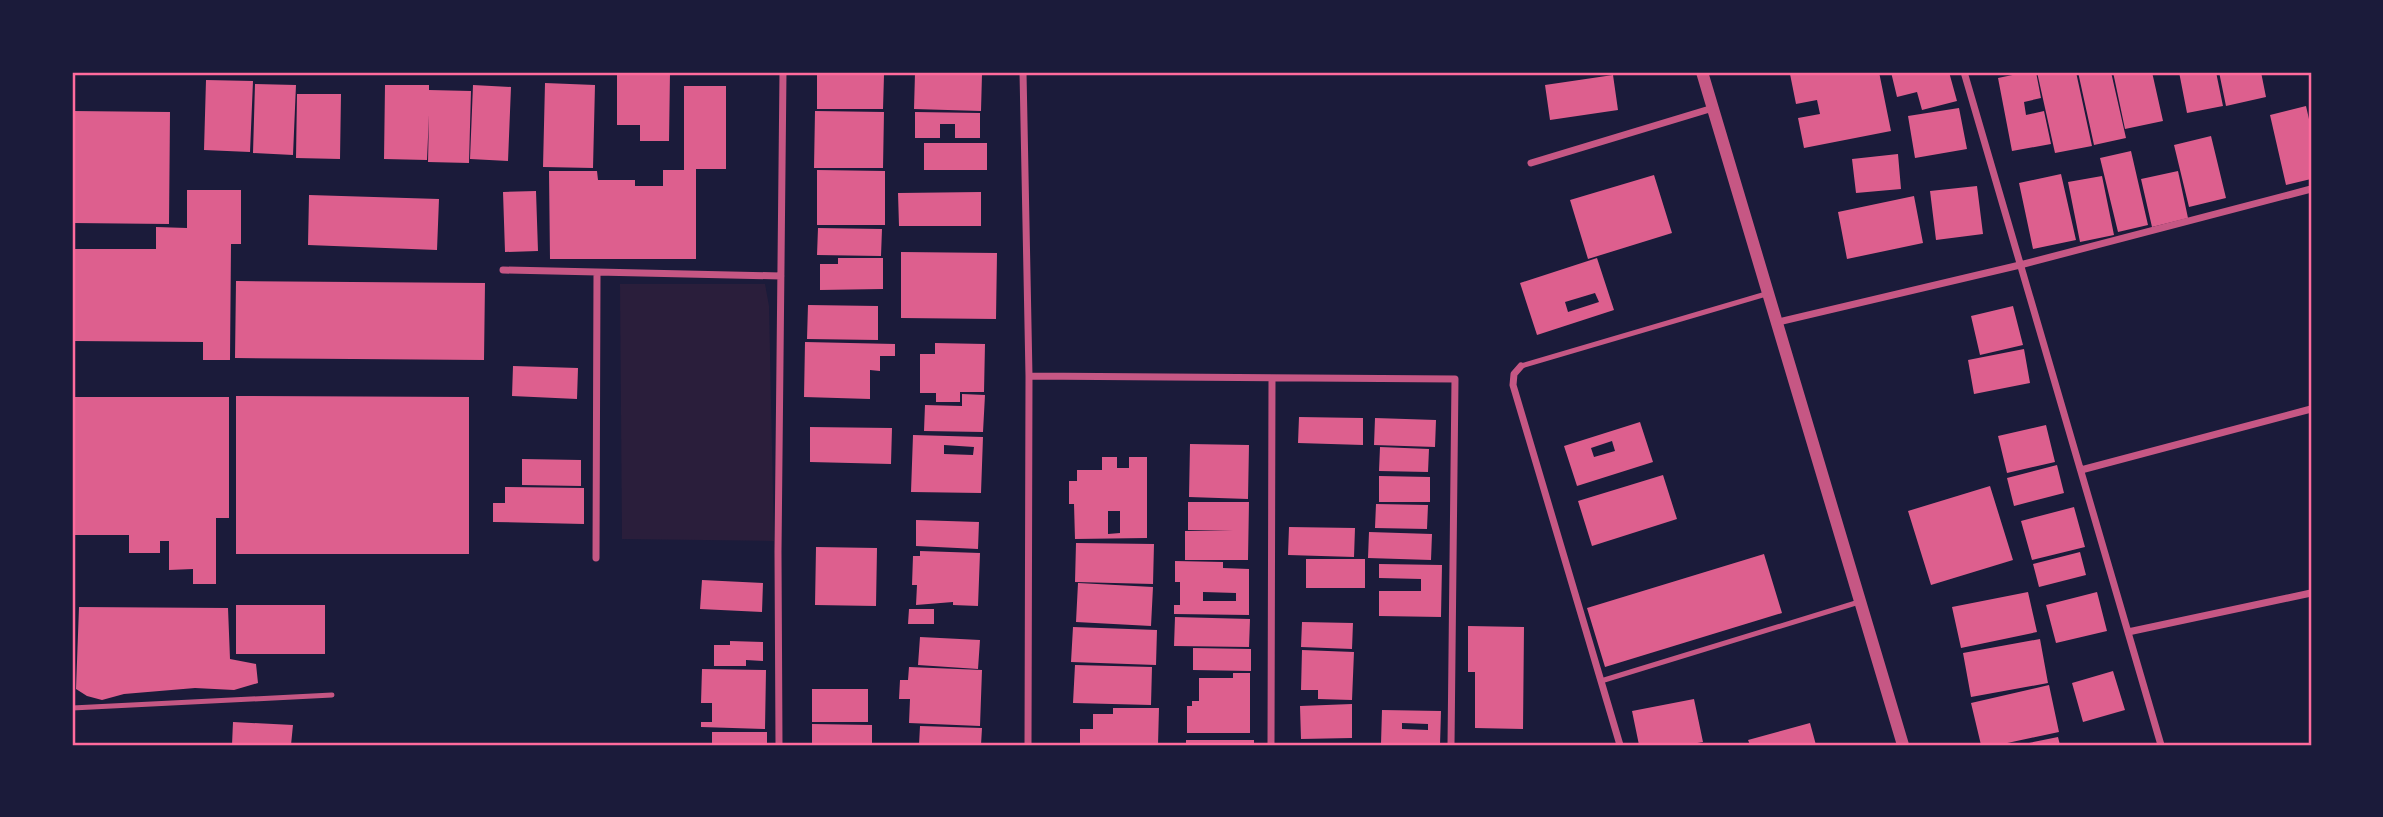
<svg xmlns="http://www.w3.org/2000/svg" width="2383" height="817" viewBox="0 0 2383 817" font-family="Helvetica,sans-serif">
<rect width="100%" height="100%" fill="#1b1b3a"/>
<path fill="#2a1e3b" d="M 620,284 L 765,284 L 769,306 L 774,541 L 622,539 Z"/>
<path fill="#dd5f8e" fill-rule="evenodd" d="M 617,72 L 670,72 L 669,141 L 640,141 L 640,125 L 617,125 Z
M 1802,72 L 1879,72 L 1891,131 L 1804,148 L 1798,118 L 1820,114 L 1817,100 L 1796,104 L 1790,74 Z
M 1891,72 L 1949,72 L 1957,101 L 1922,110 L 1917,92 L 1897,97 Z
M 2027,72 L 2036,72 L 2041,98 L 2024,102 L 2026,115 L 2044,111 L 2051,144 L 2012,151 L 1998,78 Z
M 2037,72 L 2076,72 L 2092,146 L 2055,153 Z
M 2078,72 L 2111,72 L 2126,138 L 2094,145 Z
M 2113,72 L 2152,72 L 2163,121 L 2125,129 Z
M 2179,72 L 2216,72 L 2223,106 L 2187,113 Z
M 2219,72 L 2261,72 L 2266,97 L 2226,106 Z
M 915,73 L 982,74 L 981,111 L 914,109 Z
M 817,74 L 884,75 L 883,109 L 817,109 Z
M 1613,75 L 1618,110 L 1550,120 L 1545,85 Z
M 206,80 L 253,81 L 250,152 L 204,150 Z
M 545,83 L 595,85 L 593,168 L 543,167 Z
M 255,84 L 296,85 L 293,155 L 253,153 Z
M 385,85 L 429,85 L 429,90 L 471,91 L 469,163 L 428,162 L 429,115 L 427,160 L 384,159 Z
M 473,85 L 511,87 L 508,161 L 470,159 Z
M 684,86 L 726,86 L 726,169 L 696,169 L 696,259 L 550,259 L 549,171 L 597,171 L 598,180 L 635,180 L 635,186 L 663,186 L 663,170 L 684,170 Z
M 297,94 L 341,94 L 340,159 L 296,158 Z
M 2306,106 L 2311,128 L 2311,179 L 2286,185 L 2270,115 Z
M 1959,108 L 1967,149 L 1915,158 L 1908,116 Z
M 72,111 L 170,112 L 169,224 L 72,223 Z
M 815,111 L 884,112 L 883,168 L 814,168 Z
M 915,112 L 980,113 L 980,138 L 955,138 L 955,124 L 940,124 L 940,138 L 915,138 Z
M 2211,136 L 2226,198 L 2189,207 L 2174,145 Z
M 924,143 L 987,143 L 987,170 L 924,170 Z
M 2131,151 L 2148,225 L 2118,232 L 2100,158 Z
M 1898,154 L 1901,189 L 1856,193 L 1852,159 Z
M 817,170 L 885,171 L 885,225 L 817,225 Z
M 2178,171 L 2188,218 L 2152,227 L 2141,179 Z
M 2061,174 L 2076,240 L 2033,249 L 2019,183 Z
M 1654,175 L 1672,233 L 1588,259 L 1570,200 Z
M 2102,176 L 2114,235 L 2080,242 L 2068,182 Z
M 1977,186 L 1983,234 L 1936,240 L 1930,191 Z
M 187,190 L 241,190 L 241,244 L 231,244 L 230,360 L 203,360 L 203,342 L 72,341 L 72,249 L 156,249 L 156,227 L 187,228 Z
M 536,191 L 538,251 L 505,252 L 503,192 Z
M 981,192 L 981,226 L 899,226 L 898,193 Z
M 309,195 L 439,199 L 437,250 L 308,245 Z
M 1914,196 L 1923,243 L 1847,259 L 1838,212 Z
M 818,228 L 882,229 L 881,256 L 817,255 Z
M 901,252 L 997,253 L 996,319 L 901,318 Z
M 838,258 L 883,258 L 883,289 L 820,290 L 820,264 L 838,264 Z
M 1597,258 L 1614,310 L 1537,335 L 1520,283 ZM 1595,293 L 1599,302 L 1568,312 L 1565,302 Z
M 236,281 L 485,283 L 484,360 L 235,358 Z
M 808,305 L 878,306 L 878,340 L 807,339 Z
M 2013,306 L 2023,345 L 1980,355 L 1971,316 Z
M 805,342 L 895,344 L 895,356 L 880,356 L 880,371 L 870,370 L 870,399 L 804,397 Z
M 935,343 L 985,344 L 984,392 L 960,392 L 960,402 L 936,402 L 936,393 L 920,393 L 920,354 L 935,354 Z
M 2024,349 L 2030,383 L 1974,394 L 1968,360 Z
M 513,366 L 578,368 L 577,399 L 512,396 Z
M 962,394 L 985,395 L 983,432 L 924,431 L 925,405 L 962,406 Z
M 236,396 L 469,397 L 469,554 L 236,554 Z
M 72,397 L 229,397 L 229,518 L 216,518 L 216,584 L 193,584 L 193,569 L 169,570 L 169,541 L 160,541 L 160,553 L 129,553 L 129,535 L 72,535 Z
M 1299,417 L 1363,418 L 1363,445 L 1298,443 Z
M 1375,418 L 1436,420 L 1435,447 L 1374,445 Z
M 1640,422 L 1653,462 L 1577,486 L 1564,446 ZM 1612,441 L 1615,451 L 1594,457 L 1591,448 Z
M 2046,425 L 2055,462 L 2007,473 L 1998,436 Z
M 810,427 L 892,428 L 891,464 L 810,462 Z
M 913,435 L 983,437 L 981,493 L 911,492 ZM 944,445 L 974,447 L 973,455 L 944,454 Z
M 1190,444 L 1249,445 L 1248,499 L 1189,497 Z
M 1380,447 L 1429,449 L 1428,472 L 1379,471 Z
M 1102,457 L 1117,457 L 1117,468 L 1129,468 L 1129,457 L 1147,457 L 1147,538 L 1075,539 L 1074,504 L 1069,504 L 1069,481 L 1077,481 L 1077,470 L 1102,470 ZM 1108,511 L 1120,511 L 1120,533 L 1108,534 Z
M 522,459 L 581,460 L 581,486 L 522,485 Z
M 2057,465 L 2064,493 L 2014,506 L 2007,478 Z
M 1663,475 L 1677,519 L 1592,546 L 1578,501 Z
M 1379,476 L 1430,477 L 1430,502 L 1379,502 Z
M 1990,486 L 2013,560 L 1931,585 L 1908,511 Z
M 505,487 L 584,488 L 584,524 L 493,522 L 493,503 L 505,503 Z
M 1188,502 L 1249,502 L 1248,560 L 1185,560 L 1185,531 L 1233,531 L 1188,530 Z
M 1376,504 L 1428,505 L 1427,529 L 1375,528 Z
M 2074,507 L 2085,547 L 2032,560 L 2021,521 Z
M 916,520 L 979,522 L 978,549 L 916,546 Z
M 1289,527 L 1355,528 L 1354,557 L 1288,555 Z
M 1369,532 L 1432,534 L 1431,560 L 1368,558 Z
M 1076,543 L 1154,544 L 1153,584 L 1075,582 Z
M 816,547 L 877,548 L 876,606 L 815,605 Z
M 920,551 L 980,553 L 978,606 L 953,605 L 953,602 L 916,605 L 917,585 L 912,585 L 913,556 L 920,556 Z
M 2080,552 L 2086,575 L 2039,587 L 2033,564 Z
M 1764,554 L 1782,613 L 1605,667 L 1587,608 Z
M 1306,559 L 1365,559 L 1365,588 L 1306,588 Z
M 1175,561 L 1223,562 L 1223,568 L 1249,569 L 1249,615 L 1174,614 L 1174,605 L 1180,605 L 1180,582 L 1175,582 ZM 1203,592 L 1236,593 L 1236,601 L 1203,601 Z
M 1379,564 L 1442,565 L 1441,617 L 1379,616 L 1379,591 L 1421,591 L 1421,579 L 1379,578 Z
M 702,580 L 763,583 L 762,612 L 700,609 Z
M 1078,583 L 1153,587 L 1151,626 L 1076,622 Z
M 2028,592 L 2037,632 L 1961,648 L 1952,607 Z
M 2097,592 L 2107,631 L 2056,643 L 2046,605 Z
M 236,605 L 325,605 L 325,654 L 236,654 Z
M 79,607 L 228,608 L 230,659 L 256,664 L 258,683 L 234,690 L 195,688 L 124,694 L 102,700 L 87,696 L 76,689 Z
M 909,609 L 934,609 L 934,624 L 908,624 Z
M 1175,617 L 1250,619 L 1249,647 L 1174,646 Z
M 1302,622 L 1353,623 L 1352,649 L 1301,647 Z
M 1468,626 L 1524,627 L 1523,729 L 1475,728 L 1475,672 L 1468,672 Z
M 1073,627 L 1157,630 L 1156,665 L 1071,662 Z
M 920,637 L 980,640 L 978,669 L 918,665 Z
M 2040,639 L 2048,683 L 1971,697 L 1963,653 Z
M 730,641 L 763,642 L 763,661 L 746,660 L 746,666 L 714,666 L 714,645 L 730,645 Z
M 1193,648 L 1251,649 L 1251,671 L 1193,670 Z
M 1302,650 L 1354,652 L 1352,700 L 1318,699 L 1318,690 L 1301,690 Z
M 1075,665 L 1152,667 L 1151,705 L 1073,703 Z
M 909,667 L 982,670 L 980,726 L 909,723 L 910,699 L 899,699 L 900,680 L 908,680 Z
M 702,669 L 766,670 L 765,729 L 701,727 L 701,722 L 712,722 L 712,703 L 701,703 Z
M 2113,671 L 2125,710 L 2083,722 L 2072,683 Z
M 1233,673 L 1250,673 L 1250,733 L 1187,733 L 1187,706 L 1192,706 L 1192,701 L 1199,701 L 1199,678 L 1233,678 Z
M 2049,685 L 2059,732 L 1998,745 L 1981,745 L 1971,703 Z
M 812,689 L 868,689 L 868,722 L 812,722 Z
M 1694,699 L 1703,742 L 1686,745 L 1639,745 L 1632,711 Z
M 1352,704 L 1352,738 L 1301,739 L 1300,706 Z
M 1113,708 L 1159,708 L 1158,745 L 1080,745 L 1080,729 L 1093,729 L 1093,714 L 1113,714 Z
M 1382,710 L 1441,711 L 1440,745 L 1381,744 ZM 1402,723 L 1428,724 L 1428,730 L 1402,729 Z
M 233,722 L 293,725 L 291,745 L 232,745 Z
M 1810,723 L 1816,745 L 1750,745 L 1748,740 Z
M 812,724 L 872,725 L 872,745 L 812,745 Z
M 920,726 L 982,728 L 981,745 L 919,745 Z
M 712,732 L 767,732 L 767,745 L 712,745 Z
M 2058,737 L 2060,745 L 2025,745 L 2024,744 Z
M 1186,740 L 1254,740 L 1254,745 L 1186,745 Z"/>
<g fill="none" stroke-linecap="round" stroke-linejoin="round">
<path stroke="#c65784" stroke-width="5" d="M 1521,366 L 1766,294
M 1601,681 L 1859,602
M 72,708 L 332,695"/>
<path stroke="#c65784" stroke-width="7" d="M 1023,72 L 1029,376 L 1028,745
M 1964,72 L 2161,745
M 1531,163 L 1713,108
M 503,270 L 781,276
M 1778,322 L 2020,265 L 2311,189
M 1521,366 L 1514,374 L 1513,385 L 1620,745
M 1029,376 L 1455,379 L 1451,745
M 2081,470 L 2311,409
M 596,558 L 597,272
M 2128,632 L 2311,593
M 779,745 L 778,552 L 783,72
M 1271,745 L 1272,378"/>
<path stroke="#c65784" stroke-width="12" d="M 1702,72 L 1903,745"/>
</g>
<rect width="2383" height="817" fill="none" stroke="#1b1b3a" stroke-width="147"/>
<rect x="74" y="74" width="2236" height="670" fill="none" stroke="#ff6b9d" stroke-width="2.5"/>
</svg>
